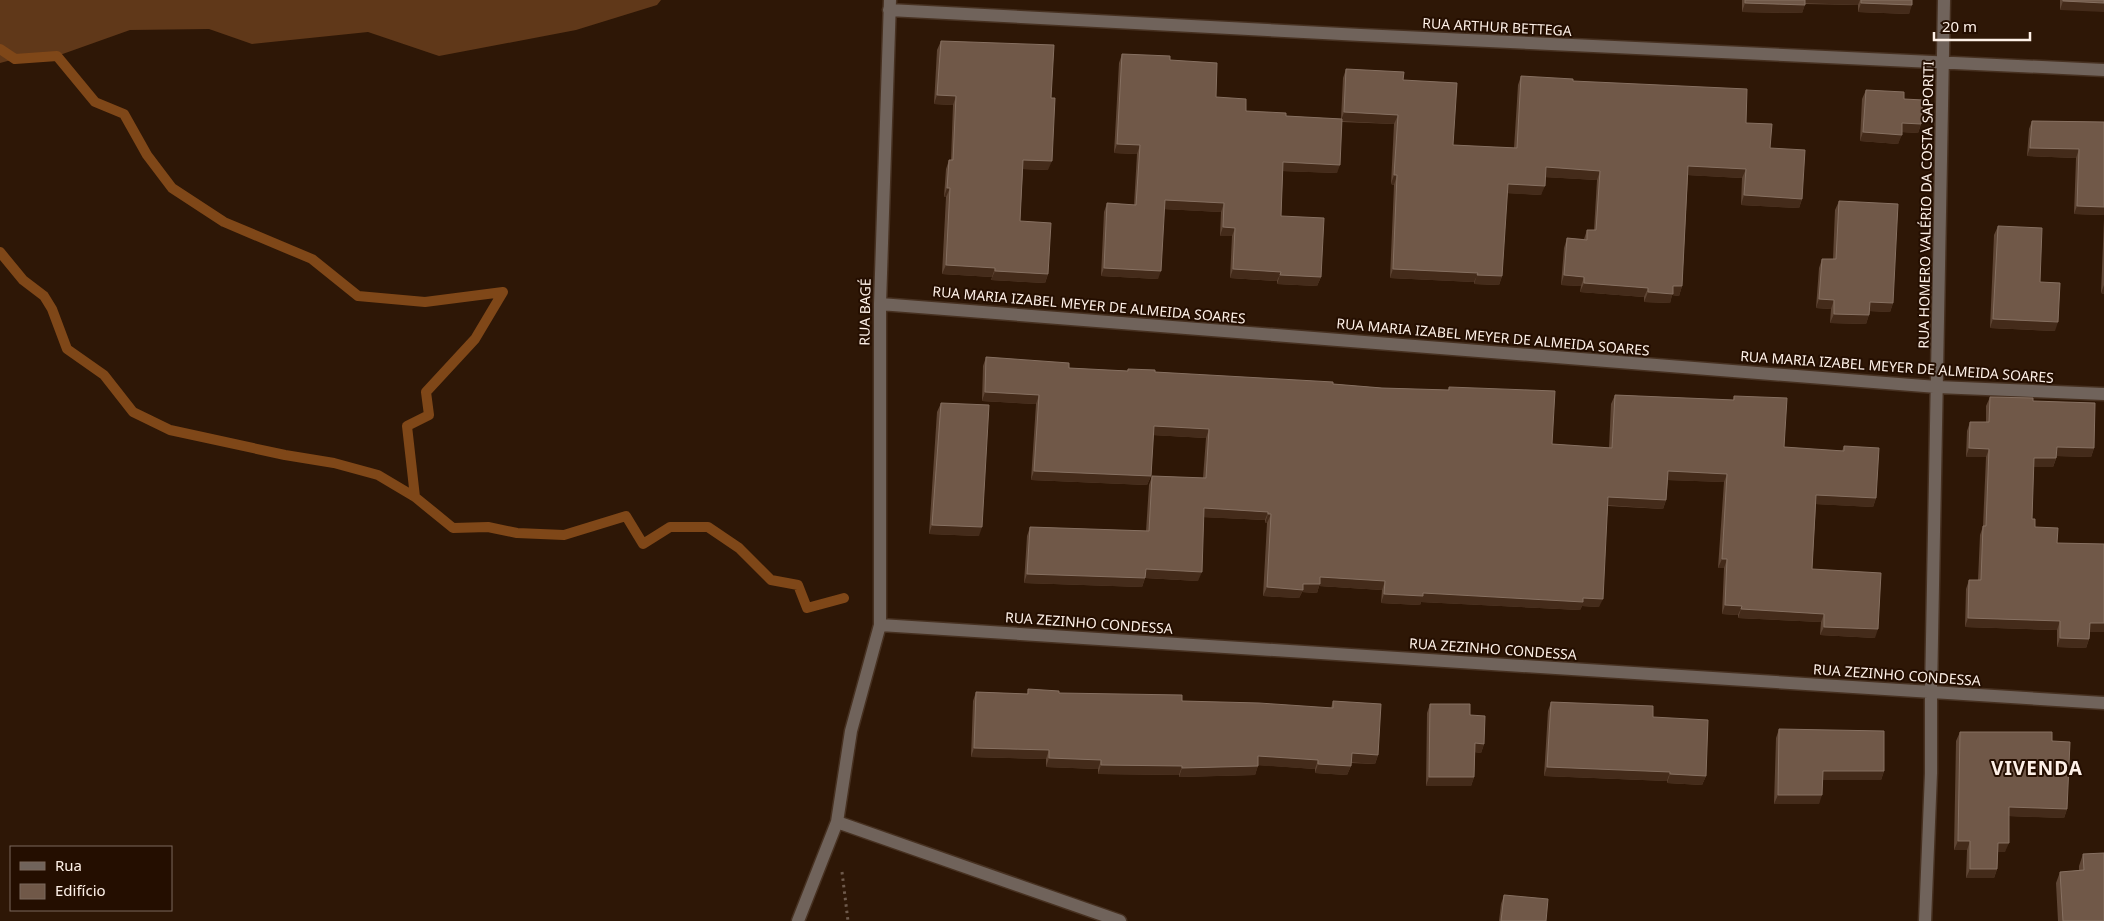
<svg xmlns="http://www.w3.org/2000/svg" width="2104" height="921" viewBox="0 0 2104 921" font-family="'Noto Sans',sans-serif">
<rect width="100%" height="100%" fill="#2e1706"/>
<path fill="#603819" d="M 0,0 L 661,0 L 657,5 L 576,30 L 439,56 L 368,32 L 252,44 L 209,29 L 130,30 L 57,56 L 15,59 L 0,63 Z"/>
<g fill="none" stroke-linecap="round" stroke-linejoin="round">
<path stroke="#7f4718" stroke-width="10" d="M 0,49 L 15,59 L 57,56 L 95,102 L 124,114 L 147,155 L 172,188 L 224,222 L 312,259 L 358,296 L 425,302 L 503,292 L 475,339 L 426,392 L 429,415 L 407,426 L 415,497
M 0,252 L 23,280 L 44,296 L 52,309 L 67,349 L 104,375 L 133,412 L 170,430 L 285,455 L 334,463 L 378,475 L 415,497 L 453,528 L 488,527 L 517,533 L 564,535 L 626,516 L 643,544 L 670,527 L 708,527 L 739,548 L 771,580 L 798,585 L 807,608 L 844,598"/>
<defs>
<path id="street" d="M 889,10 L 1361,35 L 2104,70
M 880,304 L 1937,387 L 2104,394
M 880,625 L 2104,703
M 837,822 L 851,731 L 880,625 L 880,304 L 890,0
M 798,921 L 837,822 L 1120,921
M 1925,921 L 1931,773 L 1931,692 L 1944,0"/>
</defs>
<use href="#street" stroke="#473121" stroke-width="15"/>
<path stroke="#6e5a4c" stroke-width="3" stroke-dasharray="2.5 4" stroke-linecap="butt" d="M 842,872 L 848,921"/>
<use href="#street" stroke="#70635b" stroke-width="12"/>
</g>
<path fill="#5f4635" d="M 1742,0 L 1912,0 L 1909,14 L 1858,12 L 1858,5 L 1805,4 L 1802,13 L 1742,12 Z
M 2060,0 L 2104,0 L 2060,10 Z
M 941,41 L 1051,98 L 1048,170 L 1023,169 L 1020,221 L 1048,274 L 1045,283 L 991,280 L 992,277 L 942,274 L 946,197 L 944,197 L 946,169 L 949,160 L 951,160 L 953,105 L 934,104 L 937,50 Z
M 1122,54 L 1170,60 L 1216,97 L 1246,111 L 1286,116 L 1341,119 L 1343,78 L 1346,69 L 1403,80 L 1453,145 L 1514,148 L 1518,85 L 1521,76 L 1573,81 L 1746,123 L 1770,148 L 1802,199 L 1799,208 L 1741,205 L 1742,178 L 1688,175 L 1682,286 L 1679,296 L 1672,295 L 1670,303 L 1644,302 L 1644,297 L 1580,292 L 1581,286 L 1561,285 L 1564,248 L 1567,238 L 1584,239 L 1587,230 L 1594,230 L 1597,180 L 1545,177 L 1541,195 L 1507,193 L 1502,276 L 1499,285 L 1474,284 L 1474,282 L 1390,278 L 1394,185 L 1391,184 L 1394,124 L 1342,122 L 1337,173 L 1283,171 L 1281,216 L 1321,277 L 1317,286 L 1277,284 L 1277,281 L 1230,278 L 1232,236 L 1220,236 L 1221,212 L 1164,209 L 1158,279 L 1101,276 L 1104,212 L 1107,203 L 1134,205 L 1137,154 L 1114,153 L 1119,63 Z
M 1866,90 L 1921,124 L 1918,133 L 1902,132 L 1898,144 L 1860,141 L 1862,99 Z
M 2032,121 L 2104,122 L 2104,215 L 2074,214 L 2076,158 L 2027,156 L 2029,129 Z
M 1839,201 L 1893,303 L 1890,312 L 1870,311 L 1866,324 L 1830,323 L 1831,309 L 1816,308 L 1819,268 L 1822,259 L 1833,259 L 1835,210 Z
M 2104,219 L 2104,294 L 2101,293 Z
M 1998,226 L 2040,282 L 2055,331 L 1990,328 L 1994,235 Z
M 986,357 L 1069,368 L 1127,371 L 1128,369 L 1155,372 L 1333,384 L 1382,388 L 1448,390 L 1449,387 L 1552,444 L 1609,448 L 1611,404 L 1615,395 L 1733,400 L 1734,396 L 1784,447 L 1842,451 L 1844,446 L 1876,498 L 1873,507 L 1816,504 L 1812,569 L 1875,638 L 1820,635 L 1821,622 L 1738,618 L 1738,615 L 1722,614 L 1724,568 L 1718,568 L 1724,482 L 1668,480 L 1666,500 L 1663,509 L 1608,506 L 1599,607 L 1582,606 L 1580,610 L 1421,602 L 1420,605 L 1381,603 L 1382,590 L 1319,586 L 1317,593 L 1302,592 L 1299,598 L 1263,596 L 1267,523 L 1265,523 L 1265,520 L 1203,517 L 1198,581 L 1145,578 L 1142,587 L 1024,583 L 1027,536 L 1030,527 L 1146,531 L 1149,485 L 1152,476 L 1203,478 L 1206,438 L 1153,435 L 1151,476 L 1147,485 L 1031,480 L 1036,404 L 982,401 L 983,366 Z
M 1990,397 L 2033,401 L 2094,448 L 2091,457 L 2057,456 L 2053,467 L 2033,467 L 2032,519 L 2035,527 L 2057,543 L 2104,544 L 2104,632 L 2090,632 L 2089,639 L 2086,648 L 2057,647 L 2057,630 L 1965,627 L 1966,589 L 1969,580 L 1978,580 L 1980,535 L 1983,526 L 1986,457 L 1966,457 L 1967,431 L 1970,422 L 1986,422 L 1986,406 Z
M 941,403 L 979,536 L 929,534 L 937,412 Z
M 1028,689 L 1059,693 L 1182,701 L 1331,708 L 1333,701 L 1378,755 L 1375,764 L 1351,763 L 1351,766 L 1347,775 L 1315,773 L 1315,769 L 1258,765 L 1255,775 L 1179,777 L 1179,775 L 1098,774 L 1098,769 L 1046,767 L 1046,759 L 971,757 L 973,701 L 976,692 L 1027,694 Z
M 1551,702 L 1653,717 L 1706,776 L 1702,785 L 1667,783 L 1667,781 L 1544,776 L 1548,711 Z
M 1430,704 L 1470,715 L 1484,744 L 1481,753 L 1475,752 L 1474,777 L 1471,786 L 1426,786 L 1427,713 Z
M 1779,729 L 1884,771 L 1881,780 L 1822,780 L 1819,804 L 1774,804 L 1776,738 Z
M 1960,732 L 2052,741 L 2067,809 L 2064,818 L 2009,816 L 2005,852 L 1998,852 L 1997,869 L 1994,878 L 1966,878 L 1967,850 L 1954,850 L 1956,741 Z
M 2083,854 L 2104,921 L 2058,921 L 2056,883 L 2060,872 L 2079,871 L 2079,866 Z
M 1504,895 L 1546,921 L 1499,921 L 1501,904 Z"/>
<path fill="#442b1a" d="M 1804,0 L 1860,0 L 1858,5 L 1802,3 Z
M 2063,1 L 2104,3 L 2104,12 L 2060,10 Z
M 1745,3 L 1805,5 L 1802,13 L 1742,12 Z
M 1861,3 L 1912,5 L 1909,14 L 1858,12 Z
M 937,95 L 956,96 L 953,105 L 934,104 Z
M 1344,112 L 1398,115 L 1394,124 L 1341,121 Z
M 1902,123 L 1921,124 L 1918,133 L 1899,132 Z
M 1863,132 L 1902,135 L 1898,144 L 1860,141 Z
M 1117,144 L 1140,145 L 1137,154 L 1114,153 Z
M 2030,148 L 2079,149 L 2076,158 L 2027,156 Z
M 1023,160 L 1052,161 L 1048,170 L 1020,169 Z
M 1283,162 L 1340,165 L 1337,173 L 1280,171 Z
M 1688,166 L 1746,169 L 1742,178 L 1685,175 Z
M 1546,167 L 1600,171 L 1597,180 L 1542,177 Z
M 1394,175 L 1397,175 L 1394,185 L 1391,184 Z
M 1508,184 L 1545,186 L 1541,195 L 1505,193 Z
M 947,188 L 950,188 L 946,197 L 944,197 Z
M 1744,195 L 1802,199 L 1799,208 L 1741,205 Z
M 1165,200 L 1224,203 L 1221,212 L 1162,209 Z
M 2077,206 L 2104,207 L 2104,215 L 2074,214 Z
M 1223,227 L 1235,228 L 1232,236 L 1220,236 Z
M 946,265 L 995,268 L 992,277 L 942,274 Z
M 1104,268 L 1161,271 L 1158,279 L 1101,276 Z
M 1233,269 L 1281,272 L 1277,281 L 1230,278 Z
M 1393,269 L 1478,273 L 1474,282 L 1390,278 Z
M 995,271 L 1048,274 L 1045,283 L 991,280 Z
M 1280,275 L 1321,277 L 1317,286 L 1277,284 Z
M 1477,275 L 1502,276 L 1499,285 L 1474,284 Z
M 1564,275 L 1584,277 L 1581,286 L 1561,285 Z
M 1584,283 L 1648,288 L 1644,297 L 1580,292 Z
M 2104,285 L 2104,294 L 2101,293 Z
M 1673,286 L 1682,286 L 1679,296 L 1672,295 L 1670,303 L 1644,302 L 1648,292 Z
M 1819,299 L 1834,300 L 1831,309 L 1816,308 Z
M 1870,302 L 1893,303 L 1890,312 L 1867,311 Z
M 1834,314 L 1869,315 L 1866,324 L 1830,323 Z
M 1993,319 L 2058,322 L 2055,331 L 1990,328 Z
M 985,392 L 1039,395 L 1036,404 L 982,401 Z
M 1154,426 L 1209,429 L 1206,438 L 1151,435 Z
M 2057,447 L 2094,448 L 2091,457 L 2054,456 Z
M 1969,448 L 1989,449 L 1986,457 L 1966,457 Z
M 2034,458 L 2056,458 L 2053,467 L 2031,467 Z
M 1034,471 L 1151,476 L 1147,485 L 1031,480 Z
M 1668,471 L 1727,474 L 1724,482 L 1665,480 Z
M 1816,495 L 1876,498 L 1873,507 L 1813,504 Z
M 1608,497 L 1666,500 L 1663,509 L 1605,505 Z
M 1204,508 L 1268,512 L 1265,520 L 1200,517 Z
M 1268,514 L 1271,514 L 1267,523 L 1265,523 Z
M 932,525 L 982,527 L 979,536 L 929,534 Z
M 1722,559 L 1727,559 L 1724,568 L 1718,568 Z
M 1146,569 L 1202,572 L 1198,581 L 1145,578 L 1142,587 L 1024,583 L 1027,574 Z
M 1320,577 L 1385,581 L 1382,590 L 1319,586 L 1317,593 L 1302,592 L 1299,598 L 1263,596 L 1267,587 L 1303,584 Z
M 1423,593 L 1583,598 L 1603,599 L 1599,607 L 1582,606 L 1580,610 L 1421,602 L 1420,605 L 1381,603 L 1384,594 Z
M 1725,605 L 1742,606 L 1738,615 L 1722,614 Z
M 1741,609 L 1824,614 L 1821,622 L 1738,618 Z
M 1968,618 L 2060,621 L 2057,630 L 1965,627 Z
M 2090,623 L 2104,623 L 2104,632 L 2087,632 Z
M 1824,627 L 1878,629 L 1875,638 L 1820,635 Z
M 2060,638 L 2089,639 L 2086,648 L 2057,647 Z
M 1475,743 L 1484,744 L 1481,753 L 1472,752 Z
M 974,748 L 1049,750 L 1046,759 L 971,757 Z
M 1352,753 L 1378,755 L 1375,764 L 1348,762 Z
M 1258,756 L 1318,760 L 1315,769 L 1255,765 Z
M 1049,758 L 1101,760 L 1098,769 L 1046,767 Z
M 1318,764 L 1351,766 L 1347,775 L 1315,773 Z
M 1101,765 L 1182,766 L 1179,775 L 1098,774 Z
M 1258,766 L 1255,775 L 1179,777 L 1182,768 Z
M 1547,767 L 1670,772 L 1667,781 L 1544,776 Z
M 1823,771 L 1884,771 L 1881,780 L 1819,780 Z
M 1670,774 L 1706,776 L 1702,785 L 1667,783 Z
M 1429,777 L 1474,777 L 1471,786 L 1426,786 Z
M 1778,795 L 1822,795 L 1819,804 L 1774,804 Z
M 2009,807 L 2067,809 L 2064,818 L 2006,816 Z
M 1958,841 L 1970,841 L 1967,850 L 1954,850 Z
M 1998,843 L 2009,843 L 2005,852 L 1994,852 Z
M 1970,869 L 1997,869 L 1994,878 L 1966,878 Z"/>
<path fill="#705848" stroke="#867061" d="M 1745,0 L 1805,0 L 1805,5 L 1745,3 Z
M 1861,0 L 1912,0 L 1912,5 L 1861,3 Z
M 2063,0 L 2104,0 L 2104,3 L 2063,1 Z
M 941,41 L 1054,45 L 1051,98 L 1055,98 L 1052,161 L 1023,160 L 1020,221 L 1051,223 L 1048,274 L 995,271 L 995,268 L 946,265 L 950,188 L 947,188 L 949,160 L 953,160 L 956,96 L 937,95 Z
M 1122,54 L 1170,56 L 1170,60 L 1217,63 L 1216,97 L 1246,99 L 1246,111 L 1286,113 L 1286,116 L 1342,119 L 1340,165 L 1283,162 L 1281,216 L 1324,218 L 1321,277 L 1280,275 L 1281,272 L 1233,269 L 1235,228 L 1223,227 L 1224,203 L 1165,200 L 1161,271 L 1104,268 L 1107,203 L 1136,205 L 1140,145 L 1117,144 Z
M 1346,69 L 1404,72 L 1403,80 L 1457,83 L 1453,145 L 1517,148 L 1521,76 L 1573,79 L 1573,81 L 1747,89 L 1746,123 L 1772,124 L 1770,148 L 1805,150 L 1802,199 L 1744,195 L 1746,169 L 1688,166 L 1682,286 L 1673,286 L 1673,294 L 1648,292 L 1648,288 L 1584,283 L 1584,277 L 1564,275 L 1567,238 L 1587,240 L 1587,230 L 1596,230 L 1600,171 L 1546,167 L 1545,186 L 1508,184 L 1502,276 L 1477,275 L 1478,273 L 1393,269 L 1397,175 L 1394,175 L 1398,115 L 1344,112 Z
M 1866,90 L 1904,92 L 1904,99 L 1923,100 L 1921,124 L 1902,123 L 1902,135 L 1863,132 Z
M 2032,121 L 2104,122 L 2104,207 L 2077,206 L 2079,149 L 2030,148 Z
M 1839,201 L 1898,204 L 1893,303 L 1870,302 L 1869,315 L 1834,314 L 1834,300 L 1819,299 L 1822,259 L 1836,259 Z
M 1998,226 L 2042,228 L 2040,282 L 2060,283 L 2058,322 L 1993,319 Z
M 986,357 L 1069,363 L 1069,368 L 1128,371 L 1128,369 L 1155,370 L 1155,372 L 1333,382 L 1333,384 L 1382,388 L 1449,390 L 1449,387 L 1555,391 L 1552,444 L 1612,448 L 1615,395 L 1734,400 L 1734,396 L 1787,398 L 1784,447 L 1844,451 L 1844,446 L 1879,448 L 1876,498 L 1816,495 L 1812,569 L 1881,573 L 1878,629 L 1824,627 L 1824,614 L 1741,609 L 1742,606 L 1725,605 L 1727,559 L 1722,559 L 1727,474 L 1668,471 L 1666,500 L 1608,497 L 1603,599 L 1583,598 L 1583,602 L 1423,593 L 1423,596 L 1384,594 L 1385,581 L 1320,577 L 1320,584 L 1303,584 L 1303,590 L 1267,587 L 1271,514 L 1268,514 L 1268,512 L 1204,508 L 1202,572 L 1146,569 L 1145,578 L 1027,574 L 1030,527 L 1149,531 L 1152,476 L 1206,478 L 1209,429 L 1154,426 L 1151,476 L 1034,471 L 1039,395 L 985,392 Z
M 1990,397 L 2033,398 L 2033,401 L 2095,403 L 2094,448 L 2057,447 L 2056,458 L 2034,458 L 2032,519 L 2035,519 L 2035,527 L 2058,528 L 2057,543 L 2104,544 L 2104,623 L 2090,623 L 2089,639 L 2060,638 L 2060,621 L 1968,618 L 1969,580 L 1981,580 L 1983,526 L 1986,526 L 1989,449 L 1969,448 L 1970,422 L 1989,422 Z
M 941,403 L 989,405 L 982,527 L 932,525 Z
M 1028,689 L 1059,691 L 1059,693 L 1182,695 L 1182,701 L 1259,703 L 1333,708 L 1333,701 L 1381,704 L 1378,755 L 1352,753 L 1351,766 L 1318,764 L 1318,760 L 1258,756 L 1258,766 L 1182,768 L 1182,766 L 1101,765 L 1101,760 L 1049,758 L 1049,750 L 974,748 L 976,692 L 1028,694 Z
M 1551,702 L 1653,706 L 1653,717 L 1708,720 L 1706,776 L 1670,774 L 1670,772 L 1547,767 Z
M 1430,704 L 1470,704 L 1470,715 L 1485,716 L 1484,744 L 1475,743 L 1474,777 L 1429,777 Z
M 1779,729 L 1884,731 L 1884,771 L 1823,771 L 1822,795 L 1778,795 Z
M 1960,732 L 2052,732 L 2052,741 L 2070,742 L 2067,809 L 2009,807 L 2009,843 L 1998,843 L 1997,869 L 1970,869 L 1970,841 L 1958,841 Z
M 2104,853 L 2104,921 L 2063,921 L 2060,872 L 2084,870 L 2083,854 Z
M 1504,895 L 1548,899 L 1546,921 L 1501,921 Z"/>
<g text-anchor="middle" stroke-width="4" stroke-linejoin="round" paint-order="stroke">
<g font-size="14" fill="#fef1e8" stroke="#240e00">
<text transform="translate(1497 27) rotate(3)" y="5">RUA ARTHUR BETTEGA</text>
<text transform="translate(1926 205) rotate(-89)" y="5">RUA HOMERO VALÉRIO DA COSTA SAPORITI</text>
<text transform="translate(1089 305) rotate(5)" y="5">RUA MARIA IZABEL MEYER DE ALMEIDA SOARES</text>
<text transform="translate(865 312) rotate(-89)" y="5">RUA BAGÉ</text>
<text transform="translate(1493 337) rotate(5)" y="5">RUA MARIA IZABEL MEYER DE ALMEIDA SOARES</text>
<text transform="translate(1897 367) rotate(4)" y="5">RUA MARIA IZABEL MEYER DE ALMEIDA SOARES</text>
<text transform="translate(1089 623) rotate(4)" y="5">RUA ZEZINHO CONDESSA</text>
<text transform="translate(1493 649) rotate(4)" y="5">RUA ZEZINHO CONDESSA</text>
<text transform="translate(1897 675) rotate(4)" y="5">RUA ZEZINHO CONDESSA</text>
</g>
<g font-size="19" font-weight="bold" letter-spacing="1" fill="#fef1e8" stroke="#240e00">
<text x="2037" y="775">VIVENDA</text>
</g>
</g>
<rect x="10" y="846" width="162" height="65" fill="#240e00" stroke="#7b695d"/>
<rect x="20" y="862" width="25" height="8" fill="#70635b" stroke="#7b695d"/>
<text x="55" y="871" font-size="15" fill="#fef1e8">Rua</text>
<rect x="20" y="884" width="25" height="15" fill="#705848" stroke="#7b695d"/>
<text x="55" y="896" font-size="15" fill="#fef1e8">Edifício</text>
<path d="M1934 32v8h96v-8" fill="none" stroke="#fef1e8" stroke-width="2.5"/>
<text x="1942" y="32" font-size="15" fill="#fef1e8" stroke="#240e00" stroke-width="4" paint-order="stroke">20 m</text>
</svg>
